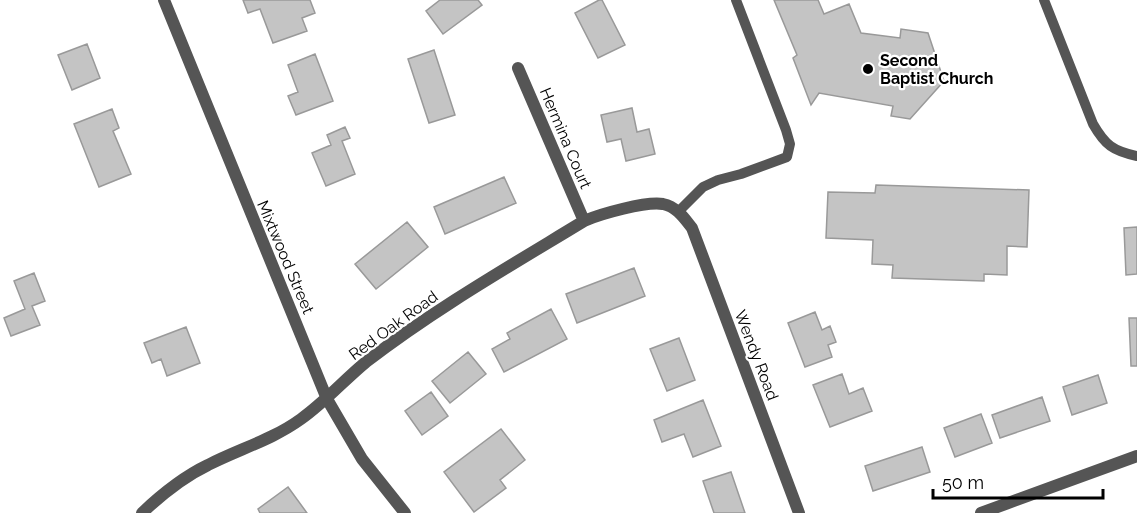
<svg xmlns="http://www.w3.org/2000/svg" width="1137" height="513" viewBox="0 0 1137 513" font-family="Raleway,sans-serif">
<rect width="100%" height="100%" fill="#fff"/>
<path fill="#c4c4c4" stroke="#999" stroke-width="1.5" d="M 243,0 L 310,0 L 315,13 L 302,18 L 307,31 L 273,43 L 260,9 L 248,13 Z
M 440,0 L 478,0 L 482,5 L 443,34 L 426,11 Z
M 599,0 L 602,0 L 625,45 L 598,58 L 575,13 Z
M 774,0 L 818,0 L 824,14 L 849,4 L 861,33 L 900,38 L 901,29 L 928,33 L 944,81 L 910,119 L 891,116 L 893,106 L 819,93 L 811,105 L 793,58 L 797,55 Z
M 87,44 L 100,78 L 72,90 L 58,55 Z
M 434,50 L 455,115 L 429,123 L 408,59 Z
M 315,54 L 333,101 L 296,115 L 288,96 L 298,92 L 288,65 Z
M 632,108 L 637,132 L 649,129 L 655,154 L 626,161 L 621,139 L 607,142 L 601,115 Z
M 112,109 L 119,128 L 113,131 L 131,174 L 99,187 L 74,124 Z
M 345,127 L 350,138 L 342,141 L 355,174 L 326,186 L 312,153 L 331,145 L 327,135 Z
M 504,177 L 516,203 L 445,234 L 434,207 Z
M 876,185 L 1029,190 L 1027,247 L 1007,246 L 1007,275 L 984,274 L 984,281 L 892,278 L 893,265 L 872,264 L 873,240 L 826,238 L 828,192 L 875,193 Z
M 407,222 L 428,247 L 376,289 L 355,264 Z
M 1137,227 L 1137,274 L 1126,275 L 1124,228 Z
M 634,268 L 645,296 L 577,323 L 566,294 Z
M 34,273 L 45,301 L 32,306 L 40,325 L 11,336 L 4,318 L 25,309 L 14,281 Z
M 551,309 L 567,339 L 504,372 L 492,349 L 510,339 L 507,333 Z
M 815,312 L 822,330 L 830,326 L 836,342 L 828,345 L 832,357 L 805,367 L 788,323 Z
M 1129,318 L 1137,318 L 1137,366 L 1131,366 Z
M 186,327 L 200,363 L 167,376 L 161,359 L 152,363 L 144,343 Z
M 679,338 L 695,380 L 667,391 L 650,349 Z
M 468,352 L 486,374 L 450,403 L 432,381 Z
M 842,374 L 849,394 L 863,388 L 872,411 L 830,427 L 813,385 Z
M 1098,375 L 1107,403 L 1072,415 L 1063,387 Z
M 431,392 L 448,416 L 422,435 L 405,411 Z
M 1042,397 L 1050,421 L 1000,438 L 992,415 Z
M 703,400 L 721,446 L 693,457 L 684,434 L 662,442 L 654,420 Z
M 981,414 L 992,443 L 955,457 L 944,428 Z
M 501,429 L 525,460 L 500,480 L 506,488 L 474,512 L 444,472 Z
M 922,447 L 930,472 L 873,491 L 865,466 Z
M 731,472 L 745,513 L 714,513 L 703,481 Z
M 288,487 L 307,513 L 260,513 L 258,509 Z"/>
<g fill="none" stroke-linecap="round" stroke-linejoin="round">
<path stroke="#555" stroke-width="10" d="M 1044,0 L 1093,124 C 1105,145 1113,151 1137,156
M 679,211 L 703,187 L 718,180 L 741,174 L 787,157 L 790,144 L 786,130 L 736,0"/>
<path stroke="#555" stroke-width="12" d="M 164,0 L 327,399 L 362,459 L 405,513
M 518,68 L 584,221
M 142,513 C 162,494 183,477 208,465 C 239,449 272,440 301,419 C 325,402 344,380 366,362 C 435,309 510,266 584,221 C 600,214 646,201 663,204 C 677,207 684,218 692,228 L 799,513
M 981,513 L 1137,456"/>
</g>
<circle fill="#000" stroke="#fff" stroke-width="2" cx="868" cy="69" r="6"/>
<g text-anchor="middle" stroke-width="4.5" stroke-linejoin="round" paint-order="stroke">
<g font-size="16" font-weight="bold" fill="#000" stroke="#fff" text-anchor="start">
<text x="880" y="66">Second<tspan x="880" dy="18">Baptist Church</tspan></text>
</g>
<g font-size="16" fill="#000" stroke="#fff">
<text transform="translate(566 138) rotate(67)" y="6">Hermina Court</text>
<text transform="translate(286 257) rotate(67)" y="6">Mixtwood Street</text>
<text transform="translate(393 325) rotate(-36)" y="6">Red Oak Road</text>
<text transform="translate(757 355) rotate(69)" y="6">Wendy Road</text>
</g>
</g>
<path d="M933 489v9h170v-9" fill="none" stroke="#000000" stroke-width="3"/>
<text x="942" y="489" font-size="18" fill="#000000" stroke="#ffffff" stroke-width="4.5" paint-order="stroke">50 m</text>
</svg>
